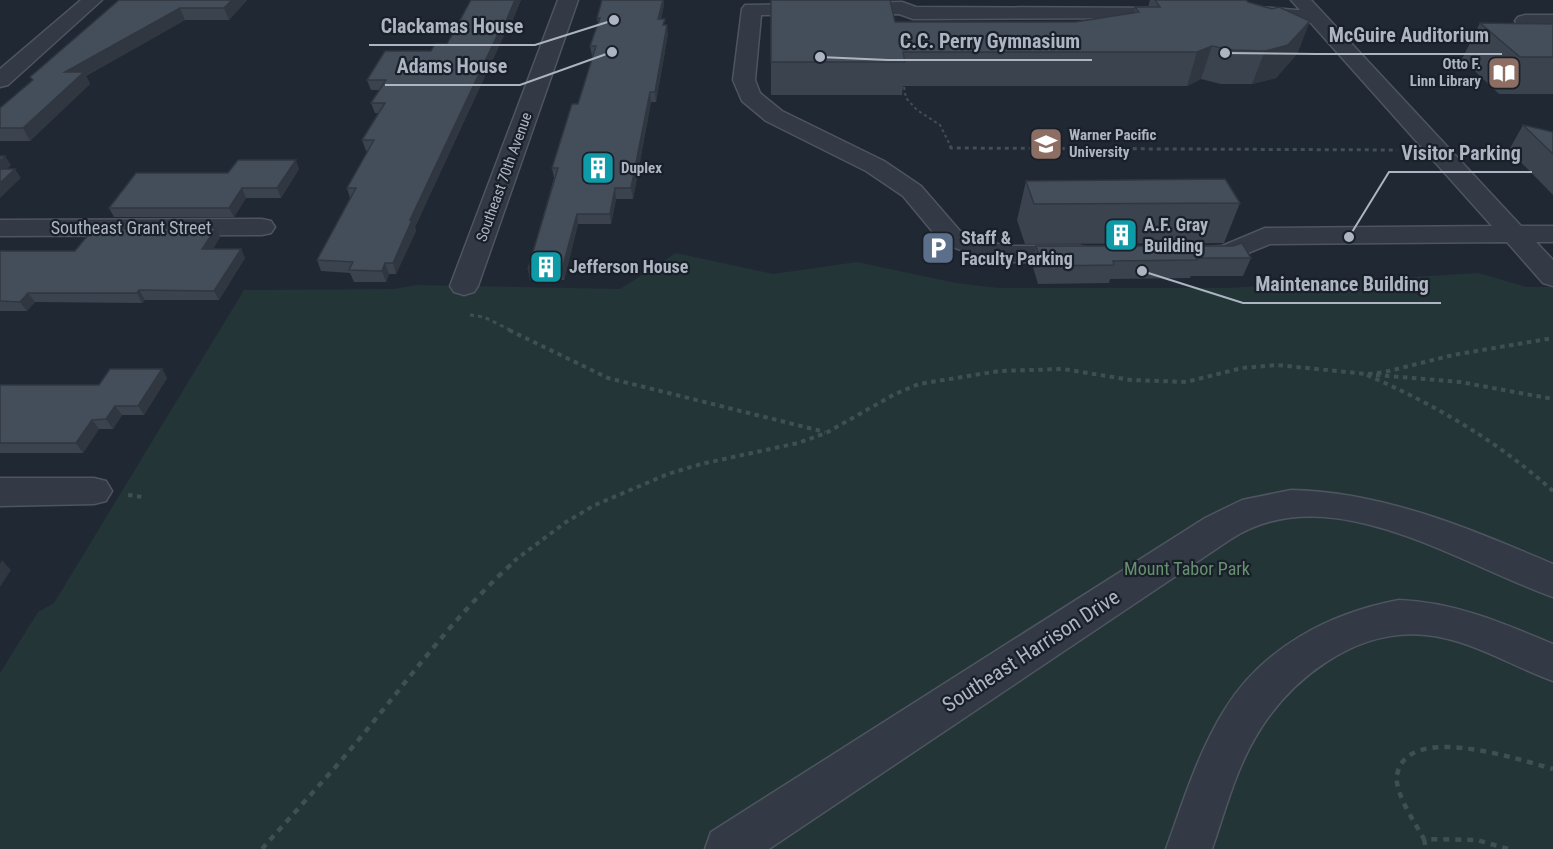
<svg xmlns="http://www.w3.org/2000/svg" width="1553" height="849" viewBox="0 0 1553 849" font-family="'Roboto Condensed',sans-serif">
<rect width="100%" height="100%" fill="#202834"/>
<path fill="#233536" d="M 676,253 L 773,274 L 857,262 L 956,283 L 999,288 L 1228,288 L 1479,273 L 1526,287 L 1553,287 L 1553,849 L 0,849 L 0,673 L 38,612 L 54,603 L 244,290 L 393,289 L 417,285 L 620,289 Z"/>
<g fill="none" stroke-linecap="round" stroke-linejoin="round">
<defs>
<path id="minor" d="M 81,0 L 102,0 L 8,85 L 0,87 L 0,69 Z
M 558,0 L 578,0 L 478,286 L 474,292 L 464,295 L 454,292 L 450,286 Z
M 1291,0 L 1311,0 L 1521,226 L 1553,226 L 1553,242 L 1536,242 L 1553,260 L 1553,286 L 1543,283 L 1507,242 L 1270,244 L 1226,262 L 1191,260 L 1187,254 L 1191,248 L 1222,246 L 1265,228 L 1492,226 L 1310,22 L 1275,22 L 1247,16 L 1244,12 L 1247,8 C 1258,5 1286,10 1300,10 Z
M 902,2 L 916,7 L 1185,8 L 1188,12 L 1185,16 L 1178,18 L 913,19 L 899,14 L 761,15 L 755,80 L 760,93 L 782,111 L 884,161 L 921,186 L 960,231 L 993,243 L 1009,246 L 1080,246 L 1090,248 L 1094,254 L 1090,260 L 1080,262 L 1009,262 L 977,256 L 942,243 L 903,196 L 866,171 L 766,121 L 742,101 L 733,80 L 742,9 L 745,5 Z
M 1525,15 L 1553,15 L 1553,27 L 1518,25 L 1515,21 L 1518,17 Z
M 262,219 L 271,221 L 275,227 L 271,233 L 262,235 L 0,236 L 0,220 Z
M 0,478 L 94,478 L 106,481 L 112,491 L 106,501 L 94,504 L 0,506 Z
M 1291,490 C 1384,492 1468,528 1553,564 L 1553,597 C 1459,564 1329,475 1231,539 L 769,849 L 705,849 L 711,832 L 1205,518 L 1242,500 Z
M 1399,600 C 1454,602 1503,623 1553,644 L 1553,681 C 1511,666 1470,639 1425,635 C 1355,628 1288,680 1255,738 C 1235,772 1225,812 1212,849 L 1166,849 C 1183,802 1198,752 1225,709 C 1263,648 1329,613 1399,600 Z"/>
</defs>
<use href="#minor" stroke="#4e5560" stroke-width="3"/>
<path stroke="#405052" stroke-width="2" stroke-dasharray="3 3" stroke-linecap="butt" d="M 903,81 L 906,98 L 917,110 L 940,125 L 951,147"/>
<path stroke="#405052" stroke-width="3" stroke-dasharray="4 4" stroke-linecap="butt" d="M 950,146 L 951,148 L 1397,150
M 1477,151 L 1511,151
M 470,315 L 484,317 L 512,331"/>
<path stroke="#405052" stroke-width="4" stroke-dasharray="4.5 4.5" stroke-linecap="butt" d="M 509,330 L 608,378 L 825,432
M 1367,375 C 1436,405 1497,441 1553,491
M 1376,375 L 1460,382 L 1553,399
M 128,495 L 143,497
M 514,561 L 566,522 L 595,505 L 668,474 L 701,464 L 798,443 L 826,433 L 895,394 L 919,384 L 999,371 L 1063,369 L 1131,380 L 1186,382 L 1242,368 L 1277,365 L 1367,374 L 1385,372 L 1453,355 L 1553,338"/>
<path stroke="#405052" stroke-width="4.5" stroke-dasharray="6 6" stroke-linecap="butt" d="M 1424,839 L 1426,849
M 262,849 C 291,816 322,783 350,750 C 405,685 453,616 516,560
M 1508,849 L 1477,840 L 1424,839 C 1416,824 1394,793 1397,775 C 1407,721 1520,760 1553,769"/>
<use href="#minor" fill="#333a45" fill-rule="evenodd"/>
</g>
<path fill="#3a434e" d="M 119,0 L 247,0 L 229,20 L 185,20 L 86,76 L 90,84 L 30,141 L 0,141 L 0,108 L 32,80 Z
M 521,0 L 508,31 L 506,31 L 415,227 L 416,231 L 396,274 L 389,274 L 386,282 L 354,282 L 350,273 L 321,271 L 317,260 L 350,198 L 347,188 L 368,151 L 366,151 L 362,140 L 379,113 L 375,113 L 371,103 L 379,90 L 371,90 L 367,80 L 447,44 Z
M 602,0 L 664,0 L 664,5 L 661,19 L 665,25 L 668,34 L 656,102 L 651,102 L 633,199 L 616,199 L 611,224 L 578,224 L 564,280 L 530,280 L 528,269 L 554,178 L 552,168 L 578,104 L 593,56 L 592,56 L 590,46 L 598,24 L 597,18 Z
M 771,0 L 895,22 L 1075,22 L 1134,13 L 1135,7 L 1148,7 L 1150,0 L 1246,0 L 1248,2 L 1310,21 L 1297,54 L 1276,78 L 1252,84 L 1221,84 L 1201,79 L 1187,86 L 903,86 L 902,95 L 771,95 Z
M 1480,23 L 1553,24 L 1553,94 L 1499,94 L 1462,59 Z
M 1523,125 L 1553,132 L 1553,195 L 1509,150 Z
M 299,169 L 281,198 L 246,198 L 234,217 L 114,217 L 109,208 L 228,173 Z
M 1026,181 L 1240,203 L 1224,243 L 1025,244 L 1017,220 Z
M 216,228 L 220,237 L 213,249 L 241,249 L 245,258 L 219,300 L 145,300 L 142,303 L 35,302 L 27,311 L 0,311 L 0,251 L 75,251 Z
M 1036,246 L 1251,258 L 1243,276 L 1191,276 L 1190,278 L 1110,279 L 1109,283 L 1038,284 L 1032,264 Z
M 162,369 L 167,378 L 144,415 L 122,415 L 113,429 L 99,429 L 83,453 L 0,453 L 0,385 L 99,385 Z"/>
<path fill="#303740" d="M 232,0 L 247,0 L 229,20 L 224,8 Z
M 515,0 L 521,0 L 508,31 L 506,21 Z
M 663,0 L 664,0 L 664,5 L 659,28 L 658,19 Z
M 180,8 L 185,20 L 86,76 L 90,84 L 30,141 L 23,128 L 65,72 Z
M 504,21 L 506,31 L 415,227 L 416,231 L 396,274 L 393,263 L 410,220 Z
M 1310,21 L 1297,54 L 1276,78 L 1252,84 L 1265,51 Z
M 667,25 L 668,34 L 656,102 L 655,92 Z
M 1212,46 L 1201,79 L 1187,86 L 1197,52 Z
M 650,92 L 651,102 L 633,199 L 631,188 Z
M 5,156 L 11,165 L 0,176 L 0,161 Z
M 296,160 L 299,169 L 281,198 L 277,188 Z
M 15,169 L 21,178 L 0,198 L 0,183 Z
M 242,188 L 246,198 L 234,217 L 229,208 Z
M 615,188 L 616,199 L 611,224 L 610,214 Z
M 577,214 L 578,224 L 564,280 L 562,269 Z
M 216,228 L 220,237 L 207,258 L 202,249 Z
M 241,249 L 245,258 L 219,300 L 214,291 Z
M 385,263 L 389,274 L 386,282 L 382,271 Z
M 139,290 L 145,300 L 142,303 L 137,293 Z
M 28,293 L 35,302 L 27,311 L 20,302 Z
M 162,369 L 167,378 L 144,415 L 138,406 Z
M 115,406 L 122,415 L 113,429 L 106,419 Z
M 92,420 L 99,429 L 83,453 L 76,443 Z
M 2,560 L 11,570 L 0,587 L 0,564 Z"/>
<path fill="#444e5b" stroke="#303740" stroke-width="1.5" d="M 119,0 L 232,0 L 224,8 L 180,8 L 65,72 L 84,72 L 23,128 L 0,128 L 0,108 L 33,80 L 30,77 Z
M 471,0 L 515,0 L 506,21 L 504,21 L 410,220 L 412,220 L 393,263 L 385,263 L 382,271 L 349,270 L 353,262 L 317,260 L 356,188 L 347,188 L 374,140 L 362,140 L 385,103 L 371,103 L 386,80 L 367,80 L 385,51 L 431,51 L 435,44 L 447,44 Z
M 602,0 L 663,0 L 658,19 L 665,19 L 663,25 L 667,25 L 655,92 L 650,92 L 631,188 L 615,188 L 610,214 L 577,214 L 562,269 L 528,269 L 558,168 L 552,168 L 572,104 L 578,104 L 596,46 L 590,46 L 600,18 L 597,18 Z
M 771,0 L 890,0 L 895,22 L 1075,22 L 1139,12 L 1135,7 L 1160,7 L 1155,0 L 1246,0 L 1248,2 L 1272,9 L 1279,7 L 1310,21 L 1288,45 L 1265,51 L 1233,50 L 1212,46 L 1197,52 L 903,52 L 905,62 L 771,62 Z
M 1480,23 L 1553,24 L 1553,57 L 1520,57 Z
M 1523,125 L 1553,132 L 1553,154 Z
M 0,156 L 5,156 L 0,161 Z
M 238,160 L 296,160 L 277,188 L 242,188 L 229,208 L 109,208 L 136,173 L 228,173 Z
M 0,169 L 15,169 L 0,183 Z
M 1225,179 L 1240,203 L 1034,204 L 1026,181 Z
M 216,228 L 202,249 L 241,249 L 214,291 L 139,290 L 137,293 L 28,293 L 20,302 L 0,301 L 0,251 L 75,251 L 93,229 Z
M 1242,243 L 1251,258 L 1196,258 L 1197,260 L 1113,261 L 1114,265 L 1043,266 L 1036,246 L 1233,246 Z
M 110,369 L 162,369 L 138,406 L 115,406 L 106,419 L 92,420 L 76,443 L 0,443 L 0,385 L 99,385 Z"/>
<defs>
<symbol id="library-square" viewBox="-11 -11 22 22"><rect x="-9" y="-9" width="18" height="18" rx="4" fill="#8d6e63" stroke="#192029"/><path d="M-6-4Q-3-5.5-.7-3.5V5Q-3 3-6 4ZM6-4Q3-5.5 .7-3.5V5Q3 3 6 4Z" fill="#fff"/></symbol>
<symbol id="university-square" viewBox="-11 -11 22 22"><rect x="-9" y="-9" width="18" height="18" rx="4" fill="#8d6e63" stroke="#192029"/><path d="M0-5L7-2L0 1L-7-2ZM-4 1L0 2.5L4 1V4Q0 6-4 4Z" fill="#fff"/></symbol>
<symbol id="building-square" viewBox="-11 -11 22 22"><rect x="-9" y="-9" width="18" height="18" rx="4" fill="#0f9aa8" stroke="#192029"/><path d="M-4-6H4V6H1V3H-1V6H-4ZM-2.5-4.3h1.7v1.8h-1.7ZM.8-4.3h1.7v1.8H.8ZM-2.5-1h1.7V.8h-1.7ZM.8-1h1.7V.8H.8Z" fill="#fff"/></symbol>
<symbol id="parking-square" viewBox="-11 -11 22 22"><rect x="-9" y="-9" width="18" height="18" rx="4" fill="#5c6f8a" stroke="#192029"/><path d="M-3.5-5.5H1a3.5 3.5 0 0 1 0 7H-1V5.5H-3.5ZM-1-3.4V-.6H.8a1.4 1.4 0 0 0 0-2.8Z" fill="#fff"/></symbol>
</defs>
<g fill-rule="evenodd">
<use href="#library-square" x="1485" y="54" width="38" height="38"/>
<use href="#university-square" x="1027" y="125" width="38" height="38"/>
<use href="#building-square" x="579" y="149" width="38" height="38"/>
<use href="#building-square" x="1102" y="216" width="38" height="38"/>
<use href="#parking-square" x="919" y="229" width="38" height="38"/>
<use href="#building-square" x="527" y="248" width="38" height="38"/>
</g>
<g text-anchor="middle" stroke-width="4.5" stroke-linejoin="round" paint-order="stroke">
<g font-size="15" font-weight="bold" fill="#adb5c2" stroke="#192029" text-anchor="start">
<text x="1481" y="69" text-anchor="end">Otto F.<tspan x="1481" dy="17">Linn Library</tspan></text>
<text x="1069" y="140">Warner Pacific<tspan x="1069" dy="17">University</tspan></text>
<text x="621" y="173">Duplex</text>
</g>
<g font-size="15" fill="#adb5c2" stroke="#192029">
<text transform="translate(504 177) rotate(-70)" y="5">Southeast 70th Avenue</text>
</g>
<g font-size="18" font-weight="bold" fill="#adb5c2" stroke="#192029" text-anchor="start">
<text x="1144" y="231">A.F. Gray<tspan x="1144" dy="21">Building</tspan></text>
<text x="961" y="244">Staff &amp;<tspan x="961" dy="21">Faculty Parking</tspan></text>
<text x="569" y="273">Jefferson House</text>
</g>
<g font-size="18" fill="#adb5c2" stroke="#192029">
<text x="131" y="234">Southeast Grant Street</text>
</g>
<g font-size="18" fill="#679071" stroke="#192029">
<text x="1187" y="575">Mount Tabor Park</text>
</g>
<g font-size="21" fill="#adb5c2" stroke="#192029">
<text transform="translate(1031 651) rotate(-33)" y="7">Southeast Harrison Drive</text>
</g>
</g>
<path fill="none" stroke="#adb5c2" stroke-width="2" d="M614 20L535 45H369M1225 53L1317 54H1502M820 57L888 60H1092M612 52L520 85H385M1349 237L1389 172H1532M1142 271L1243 303H1441"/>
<g fill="#adb5c2" stroke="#192029" stroke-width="2">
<circle cx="614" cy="20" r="6"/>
<circle cx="1225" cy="53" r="6"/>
<circle cx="820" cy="57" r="6"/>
<circle cx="612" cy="52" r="6"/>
<circle cx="1349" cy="237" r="6"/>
<circle cx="1142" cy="271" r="6"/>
</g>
<g font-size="20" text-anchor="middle" font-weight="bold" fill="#adb5c2" stroke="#192029" stroke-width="4.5" stroke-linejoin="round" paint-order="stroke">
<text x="452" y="33">Clackamas House</text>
<text x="1409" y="42">McGuire Auditorium</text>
<text x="990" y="48">C.C. Perry Gymnasium</text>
<text x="452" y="73">Adams House</text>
<text x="1461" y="160">Visitor Parking</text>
<text x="1342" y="291">Maintenance Building</text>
</g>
</svg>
